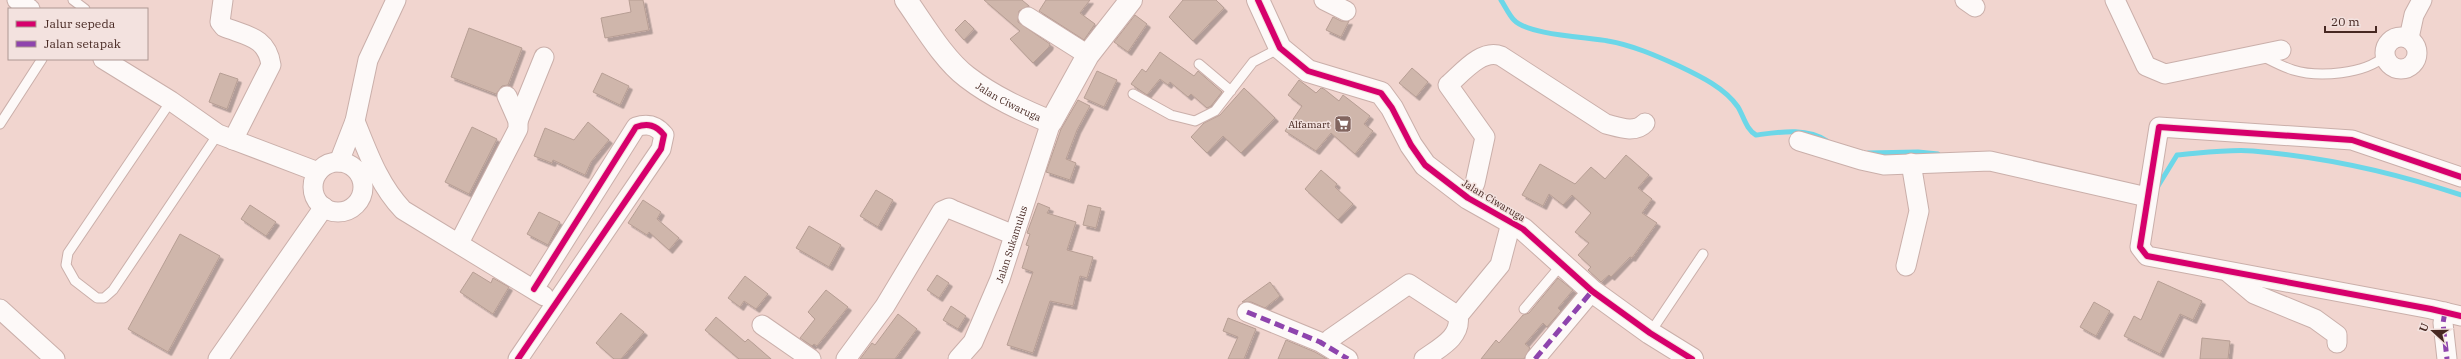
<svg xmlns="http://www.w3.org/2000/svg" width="2461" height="359" viewBox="0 0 2461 359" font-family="'IBM Plex Serif',serif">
<defs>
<filter id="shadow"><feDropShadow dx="3.5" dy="3.5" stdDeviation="0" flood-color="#0004"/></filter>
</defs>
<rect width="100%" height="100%" fill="#f1d5cf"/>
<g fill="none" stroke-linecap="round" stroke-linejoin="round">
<path stroke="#6cd7e8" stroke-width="5" d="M 1501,0 C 1505,6 1509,15 1514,20 C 1528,35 1587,37 1608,41 C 1632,45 1657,56 1679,66 C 1700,76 1725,88 1738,107 C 1744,117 1746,129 1756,135 C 1779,132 1807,127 1827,141
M 1868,153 L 1918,152 L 1938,154
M 2155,187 L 2158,186 L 2177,155 C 2202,153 2229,149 2253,151 C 2325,157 2393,172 2461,195"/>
</g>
<path fill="#cfb6ab" stroke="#b79e94" filter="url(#shadow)" d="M 629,0 L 643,0 L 649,30 L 605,38 L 601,18 L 631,12 Z
M 984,0 L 1022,0 L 1029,6 L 1019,11 L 1018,22 L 1050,44 L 1049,47 L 1033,63 L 1010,39 L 1020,31 Z
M 1046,0 L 1090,0 L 1080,13 L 1095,24 L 1084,40 L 1039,11 Z
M 1183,0 L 1216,0 L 1224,8 L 1193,41 L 1169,17 Z
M 1135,15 L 1147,24 L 1128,52 L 1114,42 Z
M 1333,17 L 1341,21 L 1349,21 L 1341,37 L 1326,30 Z
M 965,20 L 974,29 L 964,40 L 955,30 Z
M 469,28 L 522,48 L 508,85 L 502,86 L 496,94 L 451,77 Z
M 1160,52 L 1194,76 L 1198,71 L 1222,92 L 1211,106 L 1207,108 L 1191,94 L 1188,97 L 1170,82 L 1168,85 L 1160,79 L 1147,95 L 1131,84 L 1142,69 L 1146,72 Z
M 1412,68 L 1428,82 L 1416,97 L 1399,83 Z
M 1097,71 L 1117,80 L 1104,107 L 1084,98 Z
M 220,73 L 238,79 L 227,109 L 209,102 Z
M 602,73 L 629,86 L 620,105 L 593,92 Z
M 1299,80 L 1316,93 L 1321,88 L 1324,89 L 1339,101 L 1343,95 L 1370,116 L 1364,124 L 1373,131 L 1355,154 L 1331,133 L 1316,151 L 1285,131 L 1302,106 L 1288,95 Z
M 1244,88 L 1275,118 L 1241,153 L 1223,136 L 1207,153 L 1191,137 L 1204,123 L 1220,115 Z
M 1078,100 L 1090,106 L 1077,130 L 1066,159 L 1076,163 L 1070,180 L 1046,172 L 1061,129 Z
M 588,122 L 609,140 L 591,162 L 585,175 L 553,160 L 552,163 L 534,156 L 545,128 L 574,140 Z
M 472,127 L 497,139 L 469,194 L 445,182 Z
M 1626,155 L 1649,175 L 1638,188 L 1652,199 L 1642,213 L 1657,223 L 1632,258 L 1630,257 L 1611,277 L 1609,275 L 1601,282 L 1588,270 L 1591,267 L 1578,255 L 1589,243 L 1575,232 L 1591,213 L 1572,195 L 1563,205 L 1549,194 L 1543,206 L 1522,195 L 1540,164 L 1575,184 L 1591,167 L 1605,179 Z
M 1321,170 L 1337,184 L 1335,187 L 1353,204 L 1338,220 L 1305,189 Z
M 876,190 L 893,200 L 878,227 L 860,216 Z
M 643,200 L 661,212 L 657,219 L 679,238 L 669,250 L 649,232 L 647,235 L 628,223 Z
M 1038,203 L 1050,208 L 1047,213 L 1076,222 L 1067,250 L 1093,257 L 1087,278 L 1080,276 L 1073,306 L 1050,301 L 1033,353 L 1007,345 L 1033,272 L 1022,268 L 1029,246 L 1026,245 L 1030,234 L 1027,233 Z
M 250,205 L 276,222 L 266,236 L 241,219 Z
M 1088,205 L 1101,208 L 1096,228 L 1083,225 Z
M 539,212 L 560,222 L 548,245 L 527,234 Z
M 809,226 L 841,245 L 829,267 L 796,248 Z
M 180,234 L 220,256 L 168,352 L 128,329 Z
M 473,272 L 491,283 L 493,278 L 509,287 L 493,314 L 460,292 Z
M 937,275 L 949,283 L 939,298 L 927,290 Z
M 745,276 L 768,294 L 756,309 L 744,301 L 740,307 L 728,298 Z
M 1558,278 L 1573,290 L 1558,308 L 1561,311 L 1547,327 L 1543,323 L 1525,344 L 1530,348 L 1524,359 L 1481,359 L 1496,340 L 1499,343 L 1523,315 L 1529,313 Z
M 2158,281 L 2202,301 L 2193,320 L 2180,314 L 2160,354 L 2124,336 L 2134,316 L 2141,320 Z
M 1270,282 L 1280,296 L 1265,308 L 1251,302 L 1242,302 Z
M 826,290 L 848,307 L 817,346 L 814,344 L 812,346 L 800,338 L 815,319 L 808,312 Z
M 2094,302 L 2110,311 L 2096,336 L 2080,327 Z
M 951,306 L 966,316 L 958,329 L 943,320 Z
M 621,313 L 644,332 L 621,359 L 614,359 L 596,343 Z
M 898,314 L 917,329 L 895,359 L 860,359 L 872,343 L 875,345 Z
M 716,317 L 745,342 L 748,339 L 771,359 L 739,359 L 705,330 Z
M 1228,318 L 1256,329 L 1244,359 L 1228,359 L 1238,337 L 1223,331 Z
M 2202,338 L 2230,341 L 2228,359 L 2200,359 Z
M 1286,340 L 1315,352 L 1327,359 L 1278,359 Z"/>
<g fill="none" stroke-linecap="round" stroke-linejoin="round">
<defs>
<path id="lane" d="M 73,0 L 85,9
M 2262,56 C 2272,61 2283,67 2293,70 C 2319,78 2365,74 2385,56
M 1199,64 L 1231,91
M 1133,94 L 1171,115 L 1195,121 L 1215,111 L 1253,62 L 1280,48
M 171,101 L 68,253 L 66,265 L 75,281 L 97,298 L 104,298 L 113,290 L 218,134
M 0,124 L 42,59
M 1524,309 L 1562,264
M 1650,333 L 1703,254"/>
<g id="street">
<path d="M 17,0 L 30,9"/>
<path d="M 223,0 L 220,22 L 224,27 C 247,36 267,37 271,65 L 233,140"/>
<path d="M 1324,0 L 1346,11"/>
<path d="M 1965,0 L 1975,7"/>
<path d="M 2115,0 L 2146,66 L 2165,74 L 2281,50"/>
<path d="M 1028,17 L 1088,55"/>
<circle cx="2401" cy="53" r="16"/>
<path d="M 2409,38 L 2414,15 L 2422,0"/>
<path d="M 103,59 L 171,101 L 218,134 L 318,172"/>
<path d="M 355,121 C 368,153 379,185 403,210 L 544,296"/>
<path d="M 518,121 L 544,57"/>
<path d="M 1799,141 L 1861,160 L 1884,165 L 1990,161 L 2147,197"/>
<path d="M 339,162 L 355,121 L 368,60 L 396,0"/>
<circle cx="338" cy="187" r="25"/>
<path d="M 2461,177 L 2352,140 L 2159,127 L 2140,247 L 2147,256 L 2431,309 L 2461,316"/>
<path d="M 1468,198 L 1475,183 L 1485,137 L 1448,85 C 1462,73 1482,48 1501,56 L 1606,124 C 1618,127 1635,134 1645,123"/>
<path d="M 459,243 L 518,129 L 518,121 L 507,96"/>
<path d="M 1906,266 L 1919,211 L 1911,163"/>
<path d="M 2229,273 L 2254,294 L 2315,319 L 2337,335 L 2337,343"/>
<path d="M 0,309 L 55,359"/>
<path d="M 1247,312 L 1320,342 L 1348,359"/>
<path d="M 2445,312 L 2443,323 L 2447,359"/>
<path d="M 762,325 L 811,359"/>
<path d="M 1330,339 L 1409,284 L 1458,316 L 1500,265 L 1511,223"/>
<path d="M 218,359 L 324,207"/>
<path d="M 518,359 L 661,149 L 664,135 C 656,125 648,123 636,127 L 534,289"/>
<path d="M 846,359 L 885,306 L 942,211 L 949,208 L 953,210 L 1014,235"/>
<path id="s1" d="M 958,359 L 973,342 L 1000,279 L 1051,122"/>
<path d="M 1424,359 C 1439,348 1462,337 1458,316"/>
<path d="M 1535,359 L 1592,291"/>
</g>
<g id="secondary">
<path id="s2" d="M 906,0 C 923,24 944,60 967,77 C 993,97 1022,110 1051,122 L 1088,55 L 1131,0"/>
<path d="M 1258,0 L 1280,48 L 1308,71 L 1381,93 L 1392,108 L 1411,145 L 1425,165 L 1468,198 L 1523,229 L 1592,291 L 1650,333 L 1692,359"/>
</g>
</defs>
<use href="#lane" stroke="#caafaa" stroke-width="11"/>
<use href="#street" stroke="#caafaa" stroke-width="21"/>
<use href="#secondary" stroke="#caafaa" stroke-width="24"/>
<use href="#lane" stroke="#fdf9f8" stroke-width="9"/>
<use href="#street" stroke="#fdf9f8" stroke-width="19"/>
<use href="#secondary" stroke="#fdf9f8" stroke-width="22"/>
<path stroke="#8e44ad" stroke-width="5" stroke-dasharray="10 5" stroke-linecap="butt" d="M 1247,312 L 1320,342 L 1348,359
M 2445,312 L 2443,323 L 2447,359
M 1535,359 L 1592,291"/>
<defs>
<path id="cycleway" d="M 1258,0 L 1280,48 L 1308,71 L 1381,93 L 1392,108 L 1411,145 L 1425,165 L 1468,198 L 1523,229 L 1592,291 L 1650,333 L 1692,359
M 2461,177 L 2352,140 L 2159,127 L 2140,247 L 2147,256 L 2431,309 L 2461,316
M 518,359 L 661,149 L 664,135 C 656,125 648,123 636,127 L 534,289"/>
</defs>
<use href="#cycleway" stroke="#f3e2df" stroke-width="8"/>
<use href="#cycleway" stroke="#d6006c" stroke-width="6"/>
</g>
<defs>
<symbol id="supermarket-square" viewBox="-11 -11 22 22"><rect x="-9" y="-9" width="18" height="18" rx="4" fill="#82655f" stroke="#f3e2df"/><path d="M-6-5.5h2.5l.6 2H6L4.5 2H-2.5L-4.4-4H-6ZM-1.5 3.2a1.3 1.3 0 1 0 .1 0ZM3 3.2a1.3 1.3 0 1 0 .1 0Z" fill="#fff"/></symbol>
</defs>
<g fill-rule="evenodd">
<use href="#supermarket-square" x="1333" y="114" width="20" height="20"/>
</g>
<g text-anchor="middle" stroke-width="3" stroke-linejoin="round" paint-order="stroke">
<g font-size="10" fill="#472822" stroke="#f3e2df">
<text dy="4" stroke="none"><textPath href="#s2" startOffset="147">Jalan Ciwaruga</textPath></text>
<text transform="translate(1494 200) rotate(31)" y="4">Jalan Ciwaruga</text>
<text dy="4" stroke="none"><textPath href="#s1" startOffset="128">Jalan Sukamulus</textPath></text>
</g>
<g font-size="10" fill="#472822" stroke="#f3e2df" text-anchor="end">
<text x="1330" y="128">Alfamart</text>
</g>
</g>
<rect x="8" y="8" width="140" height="52" fill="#f3e2df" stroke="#ae9893"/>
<rect x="16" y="21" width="20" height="6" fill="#d6006c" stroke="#ae9893"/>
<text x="44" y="28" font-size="12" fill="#472822">Jalur sepeda</text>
<rect x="16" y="41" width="20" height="6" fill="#8e44ad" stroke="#ae9893"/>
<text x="44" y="48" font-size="12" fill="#472822">Jalan setapak</text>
<g transform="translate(2433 331) rotate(291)" stroke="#f3e2df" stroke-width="3" paint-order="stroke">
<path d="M0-3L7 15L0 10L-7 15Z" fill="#472822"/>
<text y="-6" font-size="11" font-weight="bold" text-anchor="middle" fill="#472822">U</text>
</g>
<path d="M2325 26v6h51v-6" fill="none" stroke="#472822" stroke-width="2"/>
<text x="2331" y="26" font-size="12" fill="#472822" stroke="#f3e2df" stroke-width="3" paint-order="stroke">20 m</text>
</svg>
